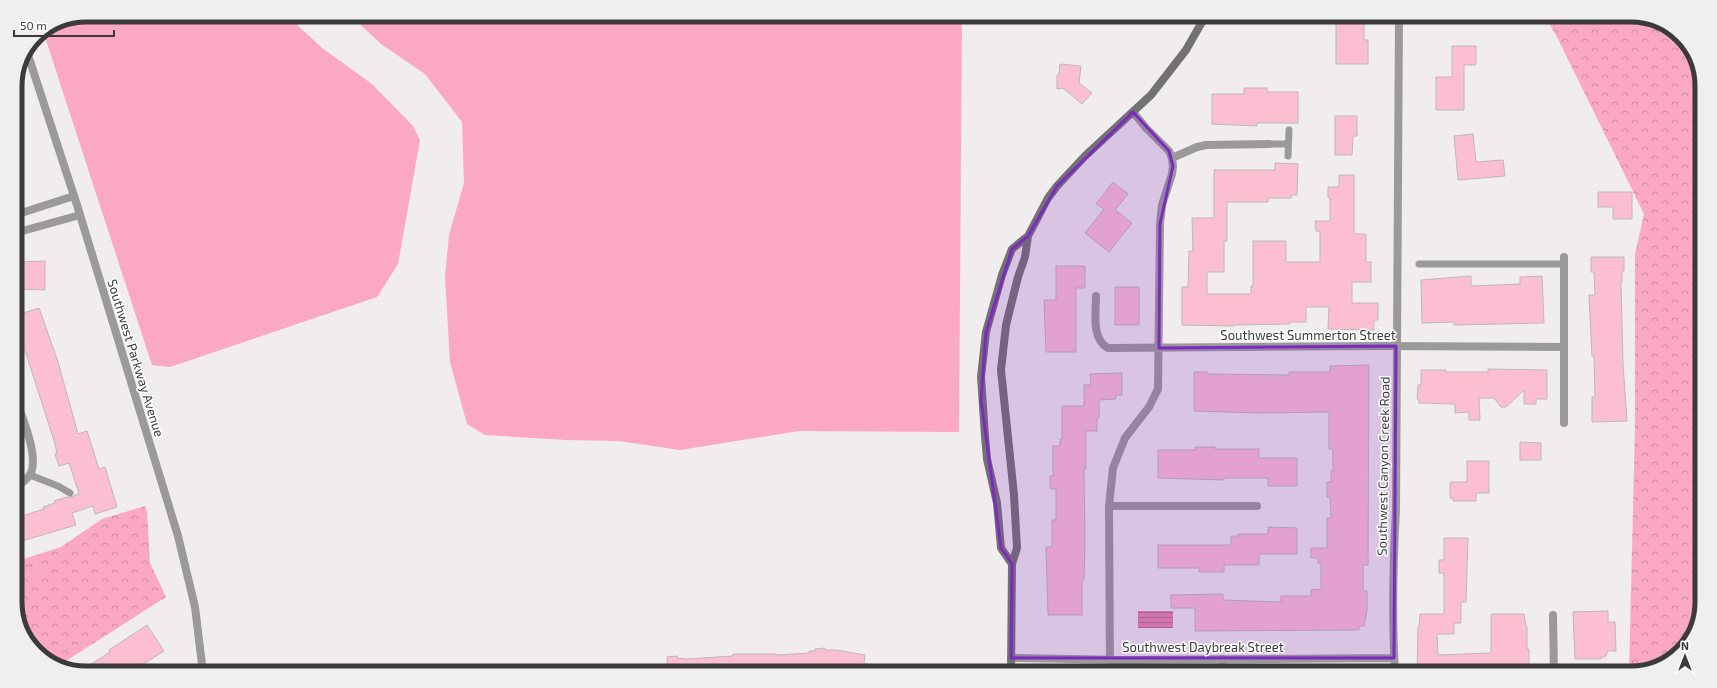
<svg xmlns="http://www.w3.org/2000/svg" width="1717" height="688" viewBox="0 0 1717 688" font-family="'Exo 2',sans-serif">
<defs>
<pattern id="forest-crowns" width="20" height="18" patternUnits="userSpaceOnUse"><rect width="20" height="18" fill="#faa8c3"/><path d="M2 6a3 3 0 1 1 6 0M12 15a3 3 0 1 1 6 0" fill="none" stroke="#cc8a9f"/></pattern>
<pattern id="park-tufts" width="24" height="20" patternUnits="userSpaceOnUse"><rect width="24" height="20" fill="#faa8c3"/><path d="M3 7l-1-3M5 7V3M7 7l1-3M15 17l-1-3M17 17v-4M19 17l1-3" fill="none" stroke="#cc8a9f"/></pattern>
<pattern id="water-rules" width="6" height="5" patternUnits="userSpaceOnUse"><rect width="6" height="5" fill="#e787a8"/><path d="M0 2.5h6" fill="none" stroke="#bc6f8a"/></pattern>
</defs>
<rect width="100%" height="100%" fill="#f1eced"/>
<path fill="#faa8c3" d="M 86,15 L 290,15 L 292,20 L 322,48 L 372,84 L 413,126 L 420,140 L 398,264 L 377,297 L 170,367 L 152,365 L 43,31 L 59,20 Z
M 350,15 L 962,15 L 959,432 L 799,431 L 680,450 L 619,441 L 567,440 L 485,435 L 467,424 L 450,362 L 445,277 L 449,235 L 464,183 L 462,122 L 425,74 L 381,44 Z"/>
<path fill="url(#forest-crowns)" d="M 1544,15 L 1631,15 L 1658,20 L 1690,47 L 1702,82 L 1702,602 L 1697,629 L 1670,661 L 1631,673 L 1629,673 L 1635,427 L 1635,254 L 1644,214 L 1557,37 Z
M 145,506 L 147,512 L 150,563 L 166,597 L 58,666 L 30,645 L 15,606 L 15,577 L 38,572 L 33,556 L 61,547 L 102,519 Z"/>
<path fill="url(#park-tufts)" d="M 33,556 L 38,572 L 15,577 L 15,562 Z"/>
<path fill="url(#water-rules)" d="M 1138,611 L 1173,611 L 1173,628 L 1138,628 Z"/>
<path fill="#fcbfd2" stroke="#bcb8b9" d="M 1336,15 L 1364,15 L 1364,40 L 1368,40 L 1368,64 L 1336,64 Z
M 1452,46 L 1476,46 L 1476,65 L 1464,65 L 1464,110 L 1436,110 L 1436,77 L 1452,77 Z
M 1060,64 L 1081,66 L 1079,83 L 1092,93 L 1082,104 L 1063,88 L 1057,89 L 1057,75 L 1059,75 Z
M 1244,88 L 1267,88 L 1267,92 L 1298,92 L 1298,123 L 1257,123 L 1257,126 L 1212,124 L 1212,94 L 1244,94 Z
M 1335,116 L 1357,116 L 1357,136 L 1353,136 L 1352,155 L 1335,155 Z
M 1473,134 L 1476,162 L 1503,160 L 1505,176 L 1458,180 L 1454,136 Z
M 1275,163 L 1298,164 L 1297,195 L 1291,195 L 1291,198 L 1268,198 L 1268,202 L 1227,202 L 1227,241 L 1224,241 L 1224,272 L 1207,272 L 1207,294 L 1251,294 L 1251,286 L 1253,286 L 1253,241 L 1286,241 L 1286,262 L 1320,262 L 1320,231 L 1316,231 L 1315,221 L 1330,221 L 1330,198 L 1328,198 L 1328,187 L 1339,187 L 1339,175 L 1354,175 L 1354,234 L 1366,234 L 1366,262 L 1371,262 L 1371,282 L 1352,282 L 1352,303 L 1378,303 L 1378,320 L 1374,320 L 1374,330 L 1328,329 L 1329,307 L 1306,307 L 1306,322 L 1290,322 L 1290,324 L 1234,325 L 1234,326 L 1182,325 L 1182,287 L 1188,287 L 1189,251 L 1193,251 L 1192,218 L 1214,218 L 1214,170 L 1275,170 Z
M 1113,182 L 1128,194 L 1115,210 L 1132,223 L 1109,252 L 1085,233 L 1104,209 L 1096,204 Z
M 1598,192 L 1632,192 L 1632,219 L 1613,219 L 1613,207 L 1598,207 Z
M 1591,257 L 1624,257 L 1624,271 L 1622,271 L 1622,282 L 1621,282 L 1623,364 L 1627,421 L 1592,422 L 1592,397 L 1595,397 L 1594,356 L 1592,356 L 1589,295 L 1595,295 L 1594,272 L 1591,272 Z
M 45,261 L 45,290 L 18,289 L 18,262 Z
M 1056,266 L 1085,266 L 1085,288 L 1076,288 L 1076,352 L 1046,352 L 1044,300 L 1056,300 Z
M 1471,276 L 1471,286 L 1520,284 L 1520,277 L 1542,276 L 1544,323 L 1454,325 L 1454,322 L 1422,323 L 1421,280 Z
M 1115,287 L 1139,287 L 1139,325 L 1115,325 Z
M 39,308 L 58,362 L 78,434 L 87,431 L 99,469 L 105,467 L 117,507 L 95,514 L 93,506 L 72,513 L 76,525 L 15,543 L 15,518 L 44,509 L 43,507 L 55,503 L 54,501 L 67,497 L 72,497 L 79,493 L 69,463 L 59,466 L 55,454 L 57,453 L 55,444 L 18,328 L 21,327 L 17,315 Z
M 1369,365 L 1368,565 L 1363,565 L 1363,591 L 1367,591 L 1367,611 L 1364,626 L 1359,626 L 1359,630 L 1195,631 L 1195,608 L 1171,608 L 1171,595 L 1223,594 L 1223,600 L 1281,602 L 1281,596 L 1311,596 L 1311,590 L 1321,589 L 1321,563 L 1318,563 L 1318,558 L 1311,558 L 1311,548 L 1327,548 L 1327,518 L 1331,518 L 1330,497 L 1327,497 L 1327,482 L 1331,482 L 1331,471 L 1333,471 L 1333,449 L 1329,449 L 1329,412 L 1258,413 L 1194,411 L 1194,372 L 1207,372 L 1207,374 L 1289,375 L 1289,372 L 1330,372 L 1330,366 Z
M 1488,369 L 1547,370 L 1547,399 L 1536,399 L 1536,404 L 1524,404 L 1524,390 L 1506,407 L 1501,407 L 1494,398 L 1479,398 L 1480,420 L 1469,420 L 1469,412 L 1455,413 L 1455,404 L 1419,403 L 1419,399 L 1417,399 L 1418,385 L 1421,385 L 1421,370 L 1446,370 L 1446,372 L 1488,372 Z
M 1122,373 L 1122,395 L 1116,395 L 1116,399 L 1099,400 L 1099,418 L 1097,418 L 1097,431 L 1086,431 L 1086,469 L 1084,469 L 1085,542 L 1084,580 L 1082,580 L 1082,615 L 1048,615 L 1046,547 L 1052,547 L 1052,520 L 1056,520 L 1056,489 L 1050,489 L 1050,476 L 1053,476 L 1053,446 L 1060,446 L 1060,439 L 1062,439 L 1062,406 L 1084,406 L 1084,385 L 1091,385 L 1090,374 Z
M 1520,442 L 1541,443 L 1541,460 L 1520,460 Z
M 1195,447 L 1215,447 L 1215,449 L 1259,449 L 1259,458 L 1297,458 L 1297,486 L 1268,486 L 1268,478 L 1224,478 L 1224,480 L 1158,478 L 1158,450 L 1195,450 Z
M 1467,461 L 1489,461 L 1489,493 L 1476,493 L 1476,501 L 1453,501 L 1453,498 L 1450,498 L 1450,482 L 1467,482 Z
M 1268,527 L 1297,528 L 1297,554 L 1259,554 L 1259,565 L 1224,565 L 1224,572 L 1199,572 L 1199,568 L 1158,568 L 1158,545 L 1231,545 L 1231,536 L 1238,536 L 1238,534 L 1268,534 Z
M 1444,538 L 1468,538 L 1466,602 L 1461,602 L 1461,623 L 1454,623 L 1454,634 L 1437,634 L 1438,655 L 1491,653 L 1491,614 L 1524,614 L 1526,626 L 1527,626 L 1527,649 L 1529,649 L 1529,673 L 1417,673 L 1418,627 L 1419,627 L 1420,614 L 1444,614 L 1444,573 L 1439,573 L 1439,560 L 1444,560 Z
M 1608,611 L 1608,622 L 1615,622 L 1616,651 L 1607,651 L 1607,655 L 1605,655 L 1605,657 L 1601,657 L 1601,659 L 1575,659 L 1573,612 Z
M 147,625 L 164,651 L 129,673 L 86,673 L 79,672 L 110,652 L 109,650 Z
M 825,648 L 825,650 L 836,650 L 865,655 L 864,663 L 867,664 L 865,673 L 667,673 L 667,657 L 677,656 L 677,658 L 686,659 L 733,656 L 733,654 L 776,654 L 777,655 L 809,653 L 809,651 L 815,651 L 815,649 Z"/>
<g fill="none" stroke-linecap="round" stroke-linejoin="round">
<path stroke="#9b999a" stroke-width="7" d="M 1269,144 L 1288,144
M 1288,156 L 1289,130
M 1419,264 L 1564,264
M 30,475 L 58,486 L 70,493"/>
<path stroke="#9b999a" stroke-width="8" d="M 1172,158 L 1197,147 L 1206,145 L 1269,144
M 15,215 L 74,196
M 15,233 L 80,215
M 1564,257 L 1564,423
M 1096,296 C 1096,312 1091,339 1108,348 L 1379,346 L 1564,347
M 15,396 C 21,416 39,454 31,473 C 28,479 21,484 15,488
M 1109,506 L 1257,506
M 1553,615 L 1554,673
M 1011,658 L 1125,660 L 1394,658
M 178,673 L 185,669
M 1110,673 L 1109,506 L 1113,468 L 1125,438 L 1149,407 L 1158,389 L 1160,224 L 1162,205 L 1172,174 L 1173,166 L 1172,158 L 1169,151 L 1146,128 L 1133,112
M 1222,673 L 1222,659
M 1395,673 C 1392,619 1393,564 1396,510 L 1399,15"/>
<path stroke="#9b999a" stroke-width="8" d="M 28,55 L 77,205 L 178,536 L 195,607 L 203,673"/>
<path stroke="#747172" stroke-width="8" d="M 1012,564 L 1001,548 L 997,503 L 987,459 L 985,436 L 981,377 L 986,332 L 1002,275 L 1012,249 L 1028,236
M 1011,673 L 1012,564 L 1017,548 L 1014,495 L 1001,370 L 1006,325 L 1018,277 L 1025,257 L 1028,236 L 1048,198 L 1057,186 L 1085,156 L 1151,95 L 1186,50 L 1206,15"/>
</g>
<path fill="#7b2cbf" fill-opacity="0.2" stroke="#7b2cbf" stroke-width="3" stroke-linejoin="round" d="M 1133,112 L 1169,151 L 1173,166 L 1160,224 L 1159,348 L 1396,346 L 1394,658 L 1011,658 L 1012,564 L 1001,548 L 981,400 L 986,332 L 1012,249 L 1028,236 L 1057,186 Z"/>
<g text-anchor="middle" stroke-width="3" stroke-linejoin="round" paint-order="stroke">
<g font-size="13" fill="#3c3a3a" stroke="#fff">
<text x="1308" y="340">Southwest Summerton Street</text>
<text transform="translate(136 358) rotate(73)" y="5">Southwest Parkway Avenue</text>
<text transform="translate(1383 466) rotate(-89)" y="5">Southwest Canyon Creek Road</text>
<text x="1203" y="652">Southwest Daybreak Street</text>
</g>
</g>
<path d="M0 0H1717V688H0ZM86 22H1631A64 64 0 0 1 1695 86V602A64 64 0 0 1 1631 666H86A64 64 0 0 1 22 602V86A64 64 0 0 1 86 22Z" fill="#efefef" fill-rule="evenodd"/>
<path fill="none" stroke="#3c3a3a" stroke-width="5" d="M86 22H1631A64 64 0 0 1 1695 86V602A64 64 0 0 1 1631 666H86A64 64 0 0 1 22 602V86A64 64 0 0 1 86 22Z"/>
<g transform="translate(1685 656)" stroke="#ffffff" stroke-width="3" paint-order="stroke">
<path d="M0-3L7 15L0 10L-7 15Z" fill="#3c3a3a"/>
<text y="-6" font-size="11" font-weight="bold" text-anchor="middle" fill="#3c3a3a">N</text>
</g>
<path d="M14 30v6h100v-6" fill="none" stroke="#3c3a3a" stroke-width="2"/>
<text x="20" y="30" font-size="12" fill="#3c3a3a" stroke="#ffffff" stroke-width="3" paint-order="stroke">50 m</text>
</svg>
